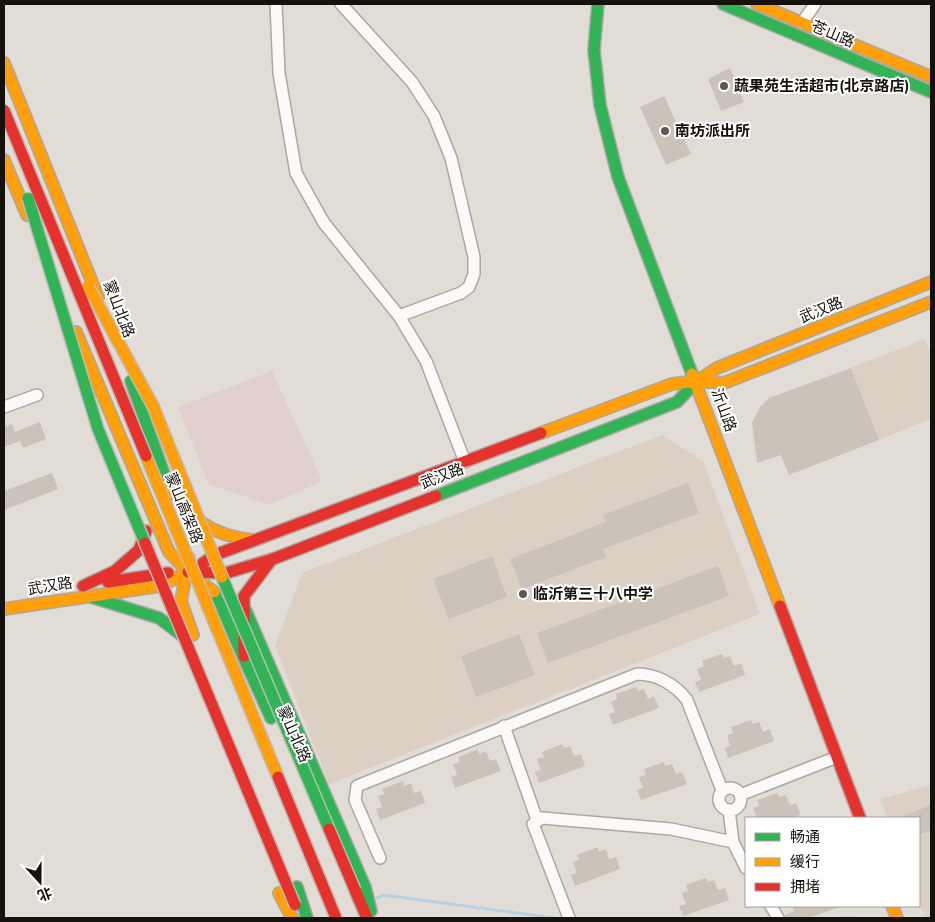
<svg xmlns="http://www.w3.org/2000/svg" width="935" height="922" viewBox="0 0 935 922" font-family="'Nunito Sans','Noto Sans SC',sans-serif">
<rect width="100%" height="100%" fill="#e2dcd6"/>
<path fill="#e1d0cb" d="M 272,371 L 322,481 L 269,505 L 208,484 L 178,407 Z"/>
<path fill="#dbd0c3" d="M 925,339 L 931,355 L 931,419 L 879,440 L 851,368 Z
M 662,435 L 703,461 L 760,614 L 329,784 L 275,646 L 302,573 Z
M 931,785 L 931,918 L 925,918 L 919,901 L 919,818 L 888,818 L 880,799 Z"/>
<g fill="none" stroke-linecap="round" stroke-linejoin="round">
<path stroke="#b7d0e3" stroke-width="3" d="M 375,899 L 383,895 L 554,918
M 844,918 L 851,918"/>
</g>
<path fill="#cbc3ba" d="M 730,68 L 744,102 L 721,111 L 708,79 Z
M 664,96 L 691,154 L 666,165 L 640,107 Z
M 851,368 L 879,440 L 789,475 L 781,455 L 757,463 L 752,423 L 760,407 L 769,398 Z
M 40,422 L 46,439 L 23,448 L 20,441 L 4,447 L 4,427 L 12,424 L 15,432 Z
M 52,473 L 58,489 L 4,510 L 4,491 Z
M 688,483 L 699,513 L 603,549 L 606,557 L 522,589 L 510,559 L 606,522 L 603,515 Z
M 492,556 L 507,597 L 449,619 L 433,579 Z
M 718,566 L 729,596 L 548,663 L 537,633 Z
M 519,634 L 535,675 L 476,697 L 461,656 Z
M 722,654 L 724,658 L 730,656 L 734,666 L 741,663 L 745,675 L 699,692 L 695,682 L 701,680 L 697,669 L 704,666 L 702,661 Z
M 636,687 L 638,691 L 644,689 L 648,699 L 654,696 L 659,708 L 613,725 L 609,714 L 615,712 L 611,702 L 617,699 L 616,694 Z
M 751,720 L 753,724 L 759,722 L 763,732 L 770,729 L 774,741 L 728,758 L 725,748 L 730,746 L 727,735 L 733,733 L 731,727 Z
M 562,744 L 564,748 L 570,746 L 574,756 L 581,754 L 585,766 L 539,783 L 535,772 L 541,770 L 537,759 L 544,757 L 542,752 Z
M 478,749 L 479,754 L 486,751 L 490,761 L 496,759 L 501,771 L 455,788 L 451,777 L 457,775 L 453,764 L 460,762 L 458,757 Z
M 664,762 L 665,766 L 672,764 L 676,774 L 682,772 L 687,784 L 641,800 L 637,790 L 643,788 L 639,777 L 646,775 L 644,769 Z
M 403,781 L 404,786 L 411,783 L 414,793 L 421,791 L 425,803 L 380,820 L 376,809 L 382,807 L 378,796 L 384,794 L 382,789 Z
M 778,793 L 779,797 L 786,795 L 790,805 L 796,803 L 801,815 L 791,818 L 757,818 L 753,808 L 759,806 L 757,800 Z
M 931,805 L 931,830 L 919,835 L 919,818 L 899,818 Z
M 598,847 L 599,852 L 606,849 L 609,859 L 616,857 L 620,869 L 575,886 L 571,875 L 577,873 L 573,862 L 579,860 L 577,855 Z
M 706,878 L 708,882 L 714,880 L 718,890 L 725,888 L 729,900 L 683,916 L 679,906 L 686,904 L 682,893 L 688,891 L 686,885 Z
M 792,906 L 840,906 L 840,907 L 808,918 L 785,918 L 785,915 L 794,911 Z"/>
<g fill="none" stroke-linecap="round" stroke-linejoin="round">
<defs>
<path id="street" d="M 276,4 L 279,73 L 296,173 L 324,223 L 399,316 L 426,361 L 465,462
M 341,4 L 412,82 L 434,116 L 451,158 L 474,257 L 474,274 L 469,287 L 461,293 L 399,316
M 802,23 L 815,4
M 4,407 L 37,395
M 504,726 L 537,820
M719 799a11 11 0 1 1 22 0a11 11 0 1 1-22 0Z
M 740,795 L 837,757
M 729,810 L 733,842 L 746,868
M 380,858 L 355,800 L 357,786 L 637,674 C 656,674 675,684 687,700 L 722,790
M 771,906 L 778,918
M 569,918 L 533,824 L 542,818 L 671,829 L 733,842"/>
<path id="fast" d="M 598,4 L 594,50 L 600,105 L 618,177 L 692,374
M 723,4 L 931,92
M 131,381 L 172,496
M 436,496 L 677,402 L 694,384
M 214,592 L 271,718
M 91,597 L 159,618 L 184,637
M 245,609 L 365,887 L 371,911
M 297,887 L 307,918"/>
<path id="slow" d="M 757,4 L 931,77
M 4,63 L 98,297
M 4,160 L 27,215
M 76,332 L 169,552 L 188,572 L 214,592
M 692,374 L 780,606
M 694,384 L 697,381 L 724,383 L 931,302
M 541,433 L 672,384 L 697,381 L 717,368 L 931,282
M 169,485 C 191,520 211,535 252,540
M 189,558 L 181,601 L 193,635
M 4,609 L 160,586 L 188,572
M 279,893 L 292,918
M 892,906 L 897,918"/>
<path id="jam" d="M 203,563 L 215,555 L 541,433
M 188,572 L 226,573 L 273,559 L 436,496
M 108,582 L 168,573
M 83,586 L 115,571 L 139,550 L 146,531
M 780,606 L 860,818
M 244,656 L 244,596 L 272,559
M 355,890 L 367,918"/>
</defs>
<use href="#street" stroke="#aca7a2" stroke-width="14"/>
<use href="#fast" stroke="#aca7a2" stroke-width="14"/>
<use href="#slow" stroke="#aca7a2" stroke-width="14"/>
<use href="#jam" stroke="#aca7a2" stroke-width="14"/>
<use href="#street" stroke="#fbfaf9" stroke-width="11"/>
<use href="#fast" stroke="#30b455" stroke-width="11"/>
<use href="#slow" stroke="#ff9f0a" stroke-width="11"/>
<use href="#jam" stroke="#e5322d" stroke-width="11"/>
<defs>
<path id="fast-bridge" d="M 28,198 L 98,429 L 145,543
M 222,577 L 329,829"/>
<path id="slow-bridge" d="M 88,286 L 153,406 L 222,577
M 146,456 L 278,777"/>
<path id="jam-bridge" d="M 4,110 L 146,456
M 145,543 L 295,905
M 278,777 L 336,918
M 329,829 L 355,890"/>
</defs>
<use href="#fast-bridge" stroke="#bdbab7" stroke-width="14" stroke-linecap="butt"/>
<use href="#slow-bridge" stroke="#bdbab7" stroke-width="14" stroke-linecap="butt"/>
<use href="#jam-bridge" stroke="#bdbab7" stroke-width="14" stroke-linecap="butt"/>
<use href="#fast-bridge" stroke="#30b455" stroke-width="11"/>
<use href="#slow-bridge" stroke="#ff9f0a" stroke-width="11"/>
<use href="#jam-bridge" stroke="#e5322d" stroke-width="11"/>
</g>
<g fill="#5d5853" stroke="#fff" stroke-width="2">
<circle cx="724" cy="86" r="5"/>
<circle cx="665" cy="131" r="5"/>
<circle cx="523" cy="594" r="5"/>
</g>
<g text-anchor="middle" stroke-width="4" stroke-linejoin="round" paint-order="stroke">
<g font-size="15" fill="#15110d" stroke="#fff">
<text transform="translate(833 34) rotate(23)" y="5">苍山路</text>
<text transform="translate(119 309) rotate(69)" y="5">蒙山北路</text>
<text transform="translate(821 310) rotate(-22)" y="5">武汉路</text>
<text transform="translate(724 410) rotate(70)" y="5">沂山路</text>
<text transform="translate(442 476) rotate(-21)" y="5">武汉路</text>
<text transform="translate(184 508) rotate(68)" y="5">蒙山高架路</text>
<text transform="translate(50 586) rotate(-9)" y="5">武汉路</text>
<text transform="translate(294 734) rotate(66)" y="5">蒙山北路</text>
</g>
<g font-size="15" font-weight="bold" fill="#15110d" stroke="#fff" text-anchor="start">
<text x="734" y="91">蔬果苑生活超市(北京路店)</text>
<text x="675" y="136">南坊派出所</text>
<text x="533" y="599">临沂第三十八中学</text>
</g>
</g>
<rect width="935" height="922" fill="none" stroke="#15110d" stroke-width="10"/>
<rect x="745" y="817" width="175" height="90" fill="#ffffff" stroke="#a1a09e"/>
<rect x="755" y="833" width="25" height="8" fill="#30b455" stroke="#a1a09e"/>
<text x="790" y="842" font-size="15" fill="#15110d">畅通</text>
<rect x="755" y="858" width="25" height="8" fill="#ff9f0a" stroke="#a1a09e"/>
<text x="790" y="867" font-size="15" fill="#15110d">缓行</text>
<rect x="755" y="883" width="25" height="8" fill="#e5322d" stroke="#a1a09e"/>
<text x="790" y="892" font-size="15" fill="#15110d">拥堵</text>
<g transform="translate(40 882) rotate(159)" stroke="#ffffff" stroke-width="4" paint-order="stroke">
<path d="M0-4L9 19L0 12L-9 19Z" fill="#15110d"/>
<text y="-8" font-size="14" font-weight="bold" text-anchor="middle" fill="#15110d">北</text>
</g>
</svg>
